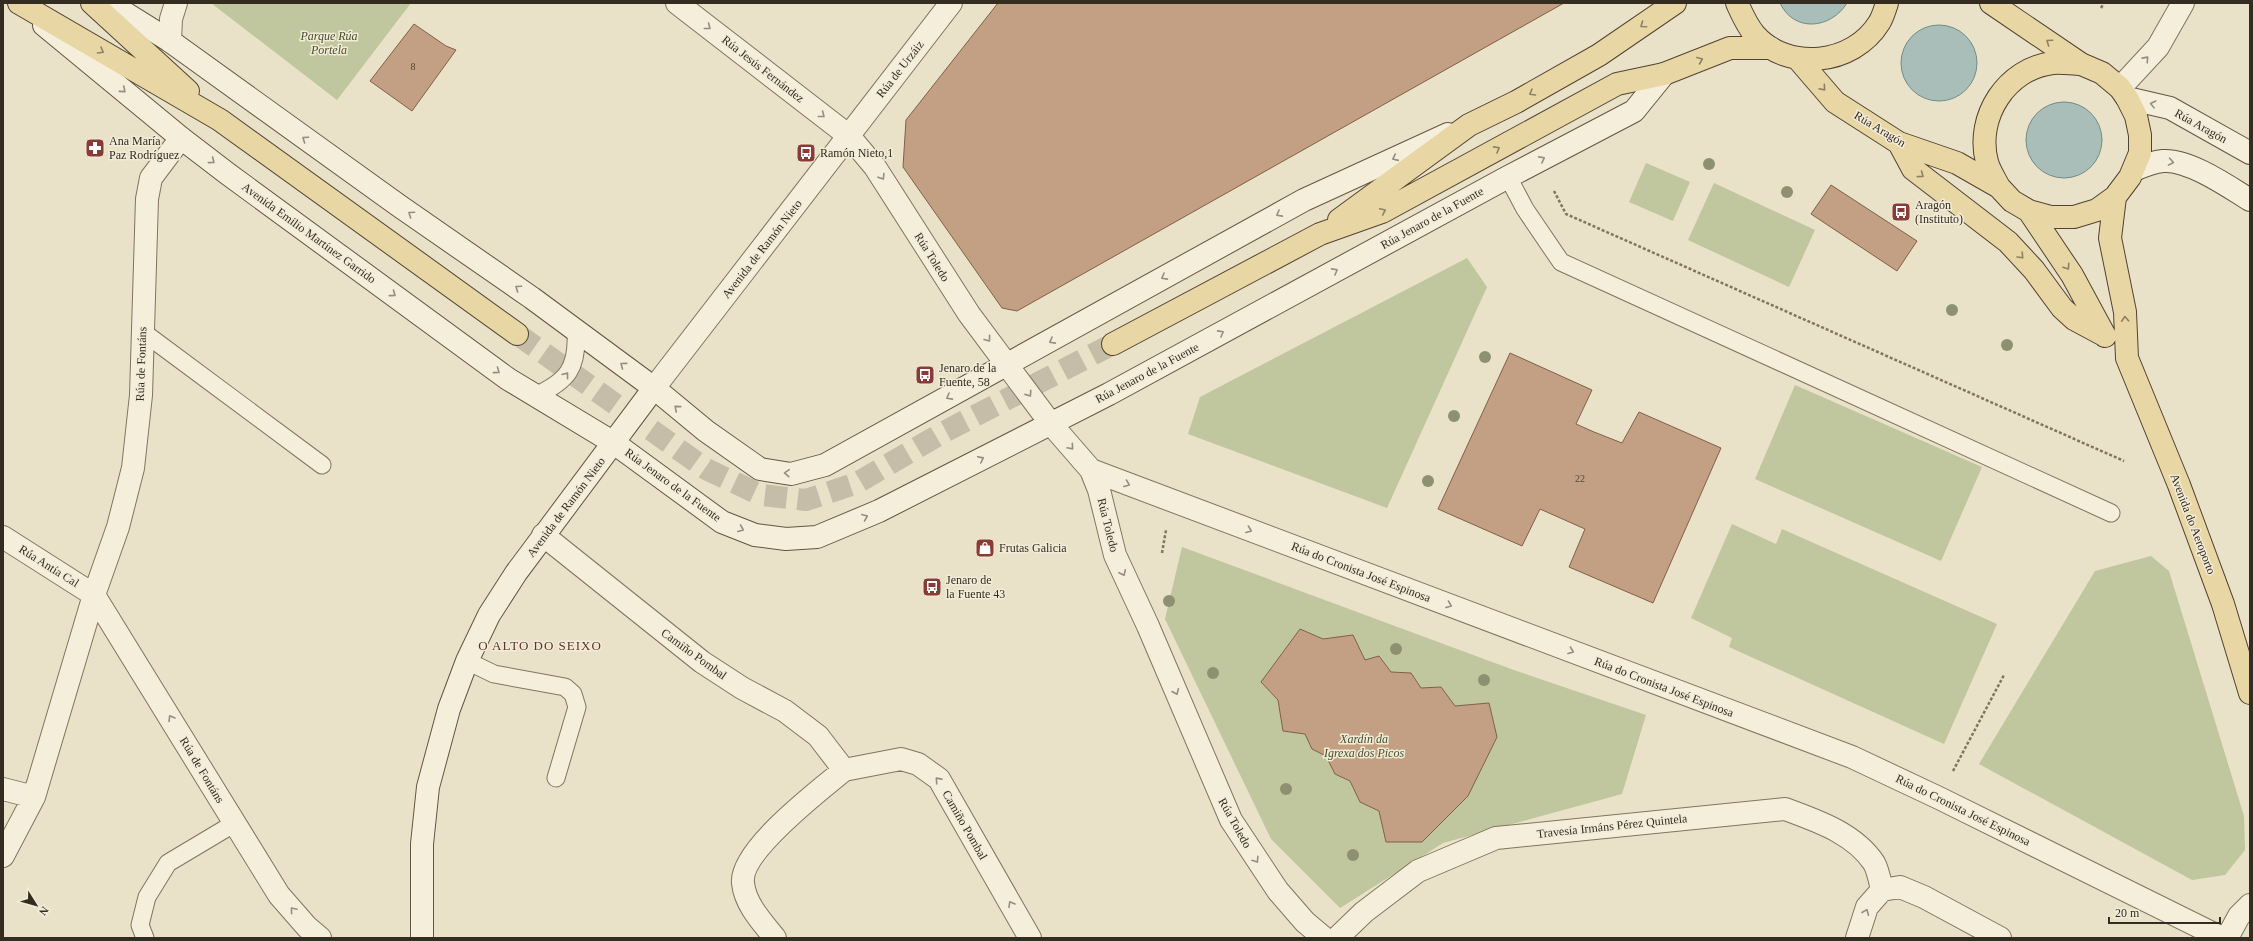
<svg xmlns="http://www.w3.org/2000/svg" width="2253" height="941" viewBox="0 0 2253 941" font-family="Georgia,serif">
<rect width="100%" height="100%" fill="#e9e1c8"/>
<path fill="#c0c69d" d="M 211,3 L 411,3 L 337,100 Z
M 1646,163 L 1690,182 L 1673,221 L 1629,202 Z
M 1714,183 L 1815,230 L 1789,287 L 1688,240 Z
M 1467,258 L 1487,287 L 1387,508 L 1188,434 L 1200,397 Z
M 1795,385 L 1982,467 L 1941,561 L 1755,479 Z
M 1732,524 L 1776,544 L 1782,529 L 1997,624 L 1944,744 L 1729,647 L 1732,638 L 1691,618 Z
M 1182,547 L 1511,669 L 1646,715 L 1622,794 L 1443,843 L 1340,908 L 1271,839 L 1165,619 Z
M 2151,556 L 2169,571 L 2244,816 L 2245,850 L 2225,875 L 2192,880 L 1979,764 L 2095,571 Z"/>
<path fill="#a9beb9" stroke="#708b86" d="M 1780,3 L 1847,3 C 1831,29 1794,33 1780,3 Z
M1901 63a38 38 0 1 1 76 0a38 38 0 1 1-76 0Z
M2026 140a38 38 0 1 1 76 0a38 38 0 1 1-76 0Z"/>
<path fill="#c3a083" stroke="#806148" d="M 998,3 L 1564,3 L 1017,311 L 1002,308 L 903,167 L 906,120 Z
M 414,24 L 446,46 L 456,50 L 412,111 L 370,81 Z
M 1831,185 L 1917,241 L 1897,271 L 1811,214 Z
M 1510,353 L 1592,390 L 1576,424 L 1594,432 L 1622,443 L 1639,412 L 1721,448 L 1653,603 L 1569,567 L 1585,529 L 1540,509 L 1522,546 L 1438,509 Z
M 1300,629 L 1323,639 L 1353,635 L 1365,660 L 1379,656 L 1391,672 L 1411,673 L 1421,688 L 1441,687 L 1455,706 L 1489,703 L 1497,737 L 1468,796 L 1422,842 L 1386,842 L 1379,811 L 1360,802 L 1350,781 L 1335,774 L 1326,756 L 1312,749 L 1305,734 L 1283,731 L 1278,700 L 1261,682 Z"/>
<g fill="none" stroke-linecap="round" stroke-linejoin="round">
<path stroke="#c5bda7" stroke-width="22" stroke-dasharray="22 11" stroke-linecap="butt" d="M 517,334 L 706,469 L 761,495 L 806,500 L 857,483 L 942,433 L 1113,344"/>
<defs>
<path id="service" d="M 1508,177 L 1525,209 L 1561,262 L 2111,513
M 143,332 L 322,465
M 535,396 C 568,381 578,368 576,330
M 467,661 L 494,674 L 565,687 L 573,694 L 577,707 L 556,778
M 145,938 L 140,925 L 147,897 L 168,863 L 235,823"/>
<path id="pedestrian" d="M 654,388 L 951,3"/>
<path id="minor" d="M 677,3 L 849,136 L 875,167 L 969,314 L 1051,424 L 1091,470 L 1099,490 L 1115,555 L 1148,626 L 1231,820 L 1278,891 L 1305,922 L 1324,938
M 170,41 L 171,19 L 176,3
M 2120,88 L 2158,47 L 2183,3
M 1091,470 L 1852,757 L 1939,798 L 2222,938
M 543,535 L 702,662 L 742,688 L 785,711 L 818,736 L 844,770 L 901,759 L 918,764 L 939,779 L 1030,938
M 3,537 L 94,595 L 279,895 L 307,927 L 320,938
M 3,789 L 34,797
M 3,856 L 34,797 L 94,595 L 118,527 L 133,468 L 141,395 L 147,199 L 151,178 L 181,138
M 1882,890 L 1900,887 L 1924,897 L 2000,938
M 775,938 C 762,922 745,904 743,883 C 739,851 820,790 844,770
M 1337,938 L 1364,912 L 1418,871 L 1496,838 L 1785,809 C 1817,821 1854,833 1874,863 C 1878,870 1880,881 1882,890
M 1857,938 L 1867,907 L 1882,890
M 2227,938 L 2239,916 L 2250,905"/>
<path id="secondary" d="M 109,3 L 170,41 L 398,205 L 532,298 L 654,388 L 706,431 L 760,469 L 791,474 L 825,465 L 1304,200 L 1448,134
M 44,25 L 181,138 L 228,174 L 508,379 L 614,443 L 722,522 L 755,535 L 786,539 L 817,537 L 879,511 L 1109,394 L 1508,177 L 1634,111 L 1664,74
M 2127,98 L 2170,108 L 2250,153
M 2134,170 C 2143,166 2153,162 2163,161 C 2189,159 2229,187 2250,200
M 422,938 L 422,844 L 428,787 L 449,709 L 467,661 L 489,615 L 516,573 L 654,388"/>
<path id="primary" d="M 19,3 L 220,120 L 517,334
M 92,3 L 188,91
M 1737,3 C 1742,14 1747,26 1755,35 C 1788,72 1853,65 1879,23 C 1883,17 1885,9 1887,3
M 1798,59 L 1835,102 L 1899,143 L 1957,163 L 1999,187 L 2012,201 L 2029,211 L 2051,217 L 2074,217 L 2097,210 L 2115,197 L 2130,177 L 2140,153 L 2140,135 L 2136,116 L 2127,98 L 2120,88 L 2102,73 L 2081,64 L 1991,3
M 1899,143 L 1913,169 L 2008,242 L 2034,270 L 2062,308 L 2074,319 L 2102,334
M 1999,187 C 1995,179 1989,170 1987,162 C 1975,117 2007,68 2053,63 C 2062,62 2072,64 2081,64
M 2115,197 L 2110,238 L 2125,312 L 2127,358 L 2179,485 L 2223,604 L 2250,693
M 2029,211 L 2072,275 L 2105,336
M 1339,220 L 1469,125 L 1516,102 L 1599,55 L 1675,3
M 1113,344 L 1320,234 L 1382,212 L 1617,84 L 1664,74 L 1730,48 L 1771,48"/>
</defs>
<use href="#service" stroke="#83745f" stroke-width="19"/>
<use href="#pedestrian" stroke="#83745f" stroke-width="24"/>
<use href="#minor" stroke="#83745f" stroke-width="24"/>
<use href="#secondary" stroke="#655542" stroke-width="24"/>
<use href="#primary" stroke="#524333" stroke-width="24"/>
<path stroke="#83745f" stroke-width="2.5" stroke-dasharray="3 2" stroke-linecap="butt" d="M 2101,8 L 2104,3
M 1554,191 L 1566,214 L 2124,461
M 1162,553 L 1166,530
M 1953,771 L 2004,675"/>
<use href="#service" stroke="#f5eedb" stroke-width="17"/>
<use href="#pedestrian" stroke="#f5eedb" stroke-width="22"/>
<use href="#minor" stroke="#f5eedb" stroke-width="22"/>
<use href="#secondary" stroke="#f5eedb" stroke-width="22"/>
<use href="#primary" stroke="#e8d6a5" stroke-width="22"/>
</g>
<g fill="#8e9171">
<circle cx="1709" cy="164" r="6"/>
<circle cx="1787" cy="192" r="6"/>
<circle cx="1952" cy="310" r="6"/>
<circle cx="2007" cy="345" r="6"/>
<circle cx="1485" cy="357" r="6"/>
<circle cx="1454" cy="416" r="6"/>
<circle cx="1428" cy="481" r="6"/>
<circle cx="1169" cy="601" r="6"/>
<circle cx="1396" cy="649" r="6"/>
<circle cx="1213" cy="673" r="6"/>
<circle cx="1484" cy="680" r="6"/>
<circle cx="1286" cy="789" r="6"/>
<circle cx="1353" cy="855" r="6"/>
</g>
<defs><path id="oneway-chevron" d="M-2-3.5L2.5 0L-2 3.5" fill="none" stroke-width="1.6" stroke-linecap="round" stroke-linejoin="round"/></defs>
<g stroke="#8e8163">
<use href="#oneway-chevron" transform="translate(1643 25) rotate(145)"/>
<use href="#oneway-chevron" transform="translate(2049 42) rotate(-145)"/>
<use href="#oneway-chevron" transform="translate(101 51) rotate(30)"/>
<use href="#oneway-chevron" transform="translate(1700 60) rotate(-22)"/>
<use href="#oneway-chevron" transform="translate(1823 88) rotate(49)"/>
<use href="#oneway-chevron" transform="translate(1532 93) rotate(150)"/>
<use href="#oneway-chevron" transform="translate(1497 149) rotate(-29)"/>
<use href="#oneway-chevron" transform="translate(1921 175) rotate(37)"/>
<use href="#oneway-chevron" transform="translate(1383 211) rotate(-25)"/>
<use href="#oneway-chevron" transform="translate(2021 256) rotate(47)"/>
<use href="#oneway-chevron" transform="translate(2067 267) rotate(56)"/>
<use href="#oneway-chevron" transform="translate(2125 319) rotate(-93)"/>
</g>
<g stroke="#958d7e">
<use href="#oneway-chevron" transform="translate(708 27) rotate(38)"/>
<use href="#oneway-chevron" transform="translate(2146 59) rotate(-48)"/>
<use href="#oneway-chevron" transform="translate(123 90) rotate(40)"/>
<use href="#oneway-chevron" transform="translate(2153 104) rotate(-166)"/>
<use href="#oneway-chevron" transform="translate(822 115) rotate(38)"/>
<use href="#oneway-chevron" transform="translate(305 139) rotate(-145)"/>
<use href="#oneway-chevron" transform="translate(1395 158) rotate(156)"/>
<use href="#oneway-chevron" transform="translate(1542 159) rotate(-28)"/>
<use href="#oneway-chevron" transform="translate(212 161) rotate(37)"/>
<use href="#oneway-chevron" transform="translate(2171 162) rotate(10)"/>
<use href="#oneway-chevron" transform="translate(882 177) rotate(58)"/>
<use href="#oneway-chevron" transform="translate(411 214) rotate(-145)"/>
<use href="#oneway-chevron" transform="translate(1279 214) rotate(151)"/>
<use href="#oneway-chevron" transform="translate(1335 271) rotate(-29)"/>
<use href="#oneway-chevron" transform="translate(1164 277) rotate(151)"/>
<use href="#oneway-chevron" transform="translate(518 288) rotate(-145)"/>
<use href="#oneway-chevron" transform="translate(393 294) rotate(36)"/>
<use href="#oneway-chevron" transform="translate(1221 333) rotate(-29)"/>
<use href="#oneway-chevron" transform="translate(988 339) rotate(53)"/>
<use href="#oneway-chevron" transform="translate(1052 341) rotate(152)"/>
<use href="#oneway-chevron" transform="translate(623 365) rotate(-143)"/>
<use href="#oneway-chevron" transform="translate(497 371) rotate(36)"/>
<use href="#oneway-chevron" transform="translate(566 375) rotate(-52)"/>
<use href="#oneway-chevron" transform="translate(1029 394) rotate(55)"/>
<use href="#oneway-chevron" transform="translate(949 397) rotate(151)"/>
<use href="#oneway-chevron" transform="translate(677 408) rotate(-140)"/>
<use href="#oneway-chevron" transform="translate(1071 447) rotate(49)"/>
<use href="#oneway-chevron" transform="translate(981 459) rotate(-26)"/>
<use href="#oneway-chevron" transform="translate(787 473) rotate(-176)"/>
<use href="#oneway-chevron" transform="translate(1127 484) rotate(21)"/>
<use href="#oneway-chevron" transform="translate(865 517) rotate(-23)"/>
<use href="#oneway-chevron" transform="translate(741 529) rotate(23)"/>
<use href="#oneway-chevron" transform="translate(1249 530) rotate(21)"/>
<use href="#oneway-chevron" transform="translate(1123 573) rotate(65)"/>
<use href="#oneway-chevron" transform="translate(1449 605) rotate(21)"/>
<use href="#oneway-chevron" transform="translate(1571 651) rotate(21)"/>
<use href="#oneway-chevron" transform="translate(1176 692) rotate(67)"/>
<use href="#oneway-chevron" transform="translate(171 718) rotate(-121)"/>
<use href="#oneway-chevron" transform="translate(938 780) rotate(-132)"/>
<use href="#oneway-chevron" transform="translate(1256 860) rotate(57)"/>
<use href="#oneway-chevron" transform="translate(1011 904) rotate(-120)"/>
<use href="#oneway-chevron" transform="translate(293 910) rotate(-130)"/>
<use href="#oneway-chevron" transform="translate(1866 912) rotate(-68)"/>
</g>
<defs>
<symbol id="pharmacy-square" viewBox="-11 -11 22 22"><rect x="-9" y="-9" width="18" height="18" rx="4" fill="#8b3a36" stroke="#f2ebd7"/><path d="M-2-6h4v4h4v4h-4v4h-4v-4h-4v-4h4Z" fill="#fff"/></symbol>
<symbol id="bus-square" viewBox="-11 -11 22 22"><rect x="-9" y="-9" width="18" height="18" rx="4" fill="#8b3a36" stroke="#f2ebd7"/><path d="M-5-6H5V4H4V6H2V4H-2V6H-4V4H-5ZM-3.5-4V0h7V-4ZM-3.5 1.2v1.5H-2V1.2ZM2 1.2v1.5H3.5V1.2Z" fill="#fff"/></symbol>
<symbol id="shop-square" viewBox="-11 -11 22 22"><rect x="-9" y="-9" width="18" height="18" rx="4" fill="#8b3a36" stroke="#f2ebd7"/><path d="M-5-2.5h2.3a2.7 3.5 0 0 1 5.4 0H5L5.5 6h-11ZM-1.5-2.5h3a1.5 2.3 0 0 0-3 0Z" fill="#fff"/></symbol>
</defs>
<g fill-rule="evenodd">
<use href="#pharmacy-square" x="84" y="137" width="22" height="22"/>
<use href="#bus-square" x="795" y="142" width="22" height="22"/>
<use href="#bus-square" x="1890" y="201" width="22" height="22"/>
<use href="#bus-square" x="914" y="364" width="22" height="22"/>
<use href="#shop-square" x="974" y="537" width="22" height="22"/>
<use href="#bus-square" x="921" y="576" width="22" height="22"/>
</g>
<g text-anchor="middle" stroke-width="3" stroke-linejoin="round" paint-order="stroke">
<g font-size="10" fill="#58493a">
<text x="413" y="70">8</text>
<text x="1580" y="482">22</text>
</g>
<g font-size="12" font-style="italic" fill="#444f2a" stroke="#f2ebd7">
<text x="329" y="40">Parque Rúa<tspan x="329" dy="14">Portela</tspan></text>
<text x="1364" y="743">Xardín da<tspan x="1364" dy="14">Igrexa dos Picos</tspan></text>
</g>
<g font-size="12" fill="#352c21" stroke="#f2ebd7">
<text transform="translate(763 69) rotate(38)" y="4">Rúa Jesús Fernández</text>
<text transform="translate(900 69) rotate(-52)" y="4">Rúa de Urzáiz</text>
<text transform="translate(2201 126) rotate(29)" y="4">Rúa Aragón</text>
<text transform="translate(1880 129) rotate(31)" y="4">Rúa Aragón</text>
<text transform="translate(1432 218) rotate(-29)" y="4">Rúa Jenaro de la Fuente</text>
<text transform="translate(309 233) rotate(36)" y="4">Avenida Emilio Martínez Garrido</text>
<text transform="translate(762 249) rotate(-52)" y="4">Avenida de Ramón Nieto</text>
<text transform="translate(932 257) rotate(58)" y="4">Rúa Toledo</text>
<text transform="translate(141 364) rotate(-88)" y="4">Rúa de Fontáns</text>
<text transform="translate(1147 373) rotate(-28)" y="4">Rúa Jenaro de la Fuente</text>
<text transform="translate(673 485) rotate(36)" y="4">Rúa Jenaro de la Fuente</text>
<text transform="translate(566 507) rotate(-53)" y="4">Avenida de Ramón Nieto</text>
<text transform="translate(2193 524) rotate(69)" y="4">Avenida do Aeroporto</text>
<text transform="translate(1108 525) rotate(76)" y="4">Rúa Toledo</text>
<text transform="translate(49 566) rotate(32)" y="4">Rúa Antía Cal</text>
<text transform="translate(1361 572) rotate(21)" y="4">Rúa do Cronista José Espinosa</text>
<text transform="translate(694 654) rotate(36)" y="4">Camiño Pombal</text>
<text transform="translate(1664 687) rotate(21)" y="4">Rúa do Cronista José Espinosa</text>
<text transform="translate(202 770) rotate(59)" y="4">Rúa de Fontáns</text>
<text transform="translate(1963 810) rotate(26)" y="4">Rúa do Cronista José Espinosa</text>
<text transform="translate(1235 823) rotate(61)" y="4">Rúa Toledo</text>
<text transform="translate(965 825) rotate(60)" y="4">Camiño Pombal</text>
<text transform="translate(1612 826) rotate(-6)" y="4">Travesía Irmáns Pérez Quintela</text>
</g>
<g font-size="12" fill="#352c21" stroke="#f2ebd7" text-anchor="start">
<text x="109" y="145">Ana María<tspan x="109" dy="14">Paz Rodríguez</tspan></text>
<text x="820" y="157">Ramón Nieto,1</text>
<text x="1915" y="209">Aragón<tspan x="1915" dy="14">(Instituto)</tspan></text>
<text x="939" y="372">Jenaro de la<tspan x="939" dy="14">Fuente, 58</tspan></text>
<text x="999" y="552">Frutas Galicia</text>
<text x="946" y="584">Jenaro de<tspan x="946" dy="14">la Fuente 43</tspan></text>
</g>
<g font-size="13" letter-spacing="1" fill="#5d3426" stroke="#f2ebd7">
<text x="540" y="650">O ALTO DO SEIXO</text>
</g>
</g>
<rect width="2253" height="941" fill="none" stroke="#352c21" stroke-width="8"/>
<g transform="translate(36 905) rotate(127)" stroke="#f2ebd7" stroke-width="3" paint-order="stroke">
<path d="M0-3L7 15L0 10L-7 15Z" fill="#352c21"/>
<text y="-6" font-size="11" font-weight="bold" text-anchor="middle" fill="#352c21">N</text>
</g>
<path d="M2109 917v6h111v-6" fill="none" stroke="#352c21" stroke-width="2"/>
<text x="2115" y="917" font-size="12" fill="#352c21" stroke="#f2ebd7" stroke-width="3" paint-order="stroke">20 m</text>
</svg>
